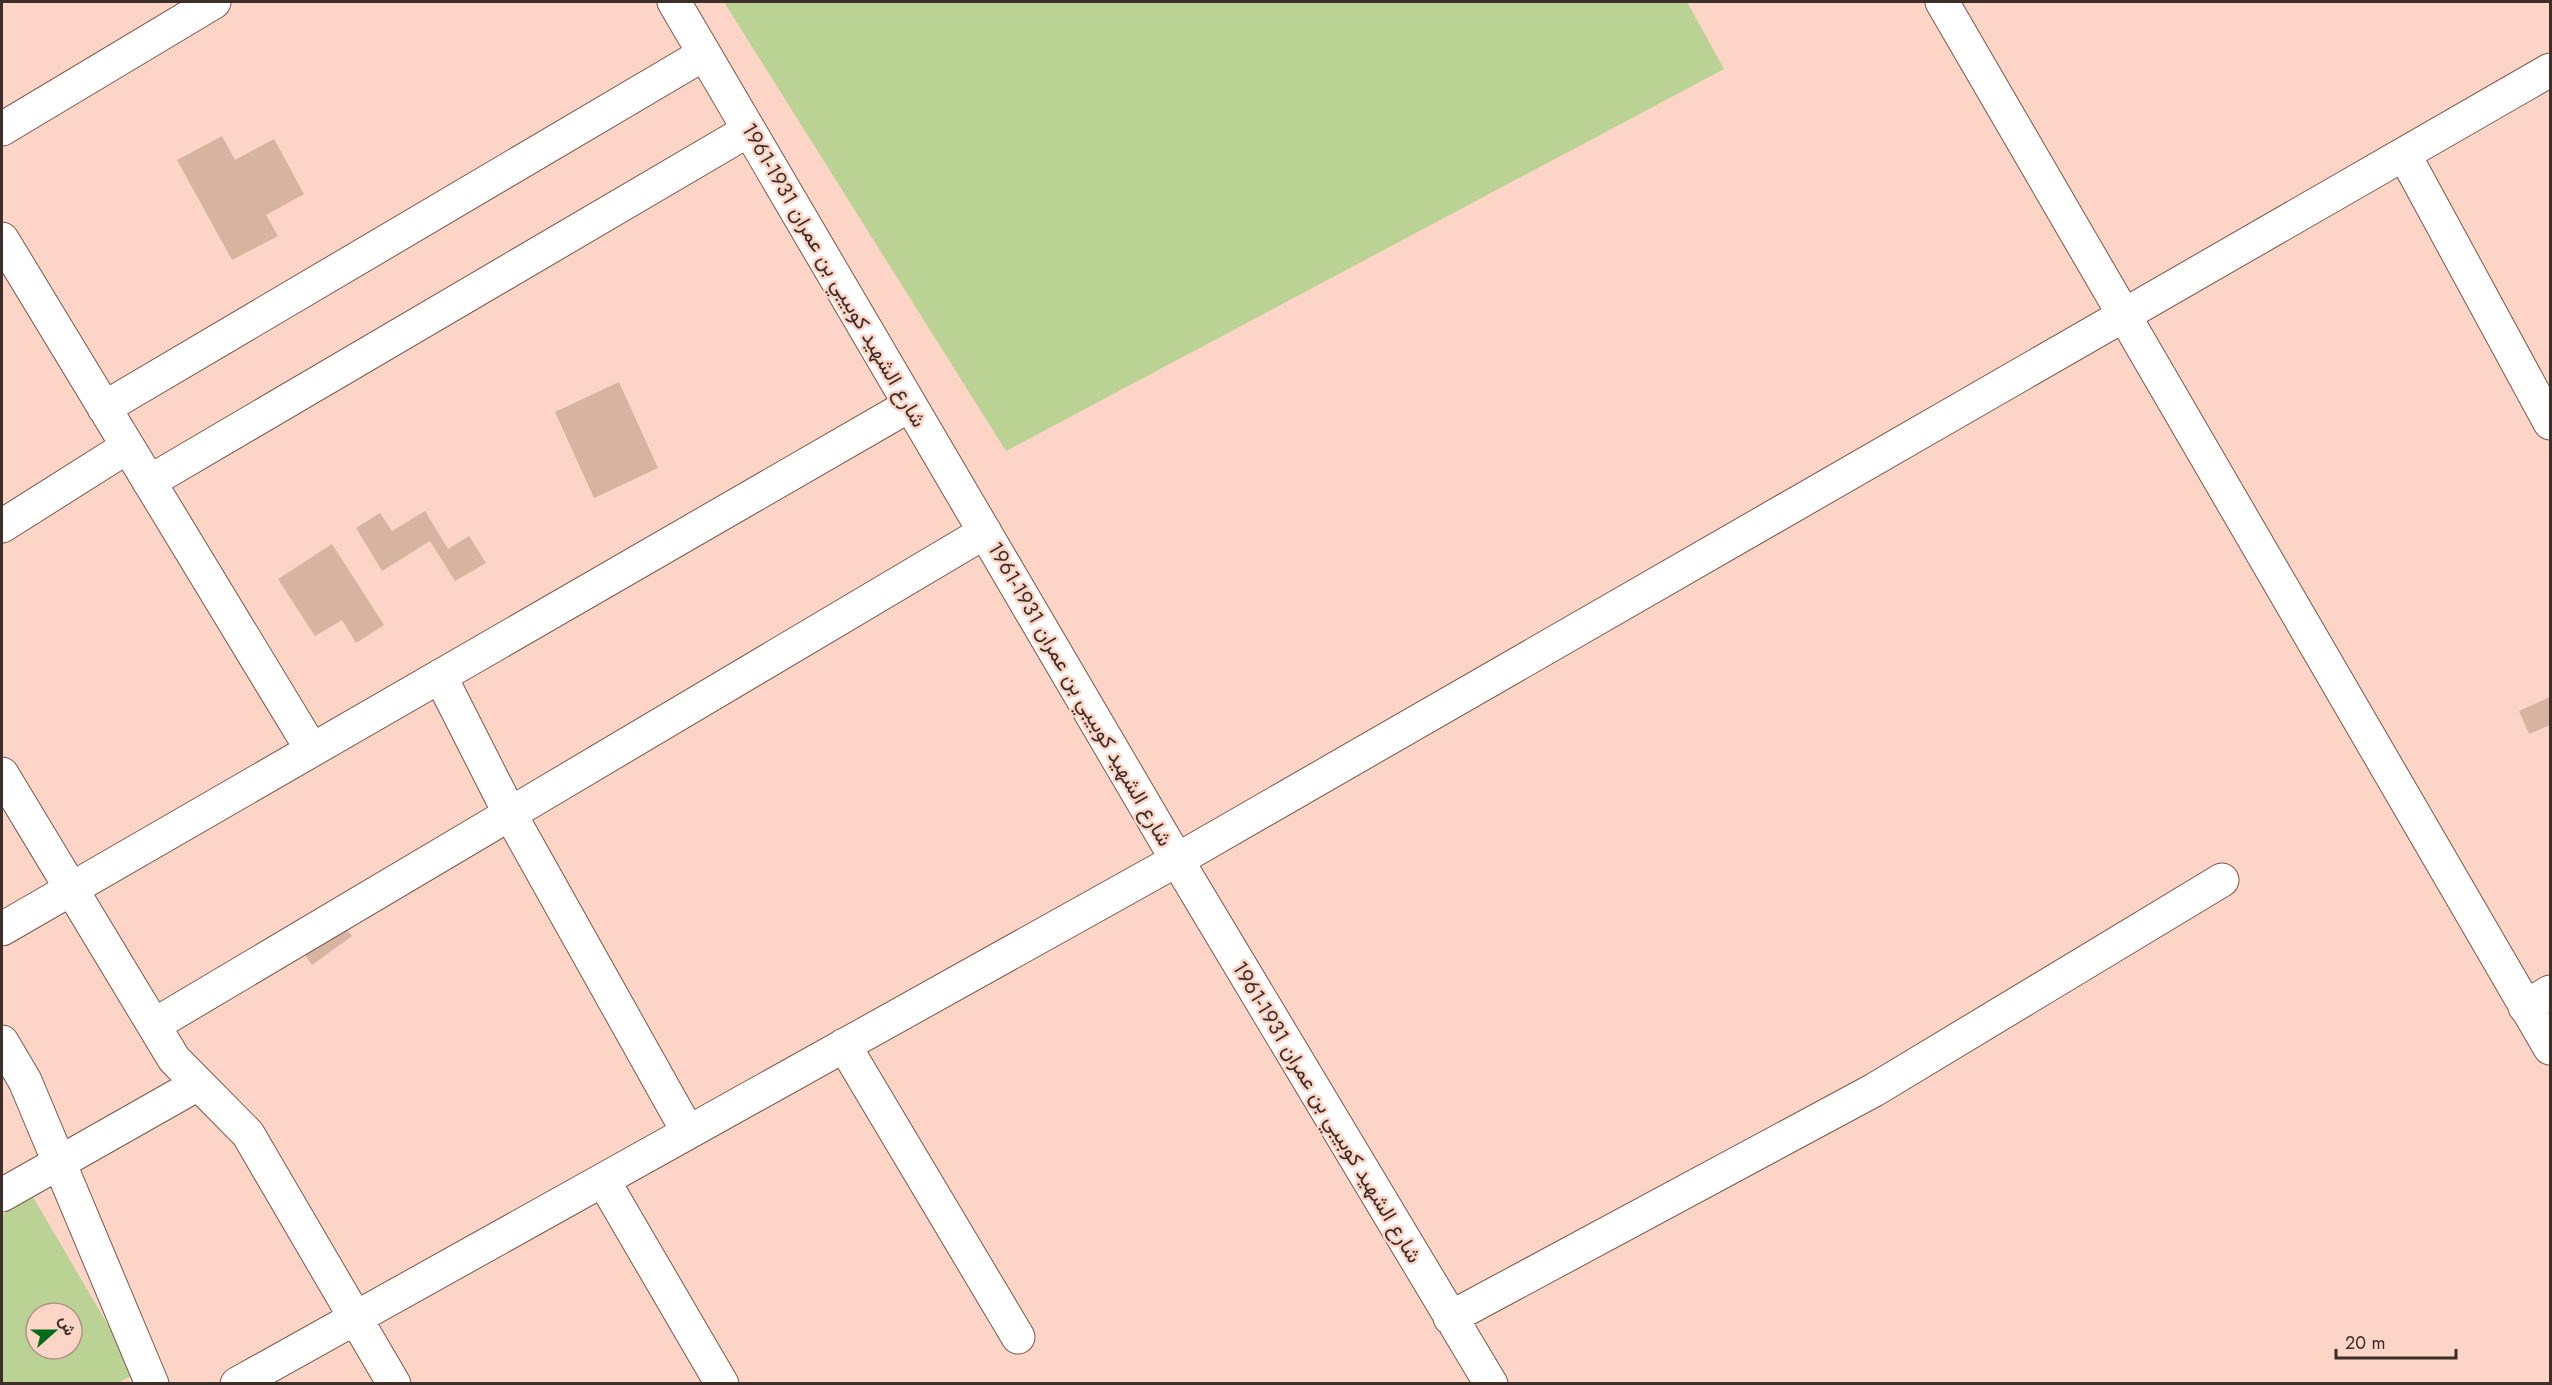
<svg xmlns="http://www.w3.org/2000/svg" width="2552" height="1385" viewBox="0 0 2552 1385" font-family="Jost,Vazirmatn,sans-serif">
<rect width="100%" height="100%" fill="#fcd5c6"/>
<path fill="#bad394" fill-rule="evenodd" d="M 724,2 L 1687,2 L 1724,69 L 1006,451 Z
M 33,1197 L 136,1373 L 118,1383 L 2,1383 L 2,1215 ZM 36,1313 L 72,1313 L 72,1349 L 36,1349 Z"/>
<path fill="#d6b4a0" d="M 222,136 L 235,160 L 274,139 L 304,194 L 266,215 L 278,236 L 232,260 L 177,160 Z
M 619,382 L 658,468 L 594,498 L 555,412 Z
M 425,511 L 448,549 L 469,536 L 486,563 L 455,581 L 430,541 L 382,571 L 356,528 L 380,513 L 392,531 Z
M 332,544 L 384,625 L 356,643 L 342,620 L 315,636 L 278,579 Z
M 2550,697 L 2550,725 L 2529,734 L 2519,711 Z
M 333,911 L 352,936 L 312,965 L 294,940 Z"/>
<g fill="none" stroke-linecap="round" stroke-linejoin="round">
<defs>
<path id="minor" d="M 674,2 L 1177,860 L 1491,1384
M 1942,2 L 2550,1048
M 2,129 L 214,2
M 2404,154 L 2550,423
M 2,239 L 312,750
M 104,408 L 704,54
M 149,482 L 749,130
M 2,526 L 127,447
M 440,676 L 510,814 L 688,1132
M 2,774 L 174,1059 L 248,1134 L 394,1384
M 2,929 L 910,405
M 2525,1007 L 2550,992
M 154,1025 L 985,532
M 2,1042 L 25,1081 L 152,1384
M 844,1045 L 1018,1337
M 603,1180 L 722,1384
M 2,1195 L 198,1084
M 1450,1318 L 1874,1090 L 2222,880
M 237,1384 L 1177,860 L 2550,70"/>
</defs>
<use href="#minor" stroke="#79574b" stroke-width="35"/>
<use href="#minor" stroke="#fff" stroke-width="33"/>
</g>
<g text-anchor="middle" stroke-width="5" stroke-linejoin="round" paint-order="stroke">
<g font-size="21" fill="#3d2e29" stroke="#fcd5c6">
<text transform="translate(834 275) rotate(60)" y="7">شارع الشهيد كوبيبي بن عمران 1931-1961</text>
<text transform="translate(1080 694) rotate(60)" y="7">شارع الشهيد كوبيبي بن عمران 1931-1961</text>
<text transform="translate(1327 1112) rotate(59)" y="7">شارع الشهيد كوبيبي بن عمران 1931-1961</text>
</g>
</g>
<rect width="2552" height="1385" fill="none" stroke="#3d2e29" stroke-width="6"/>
<g transform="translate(54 1331) rotate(69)"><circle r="28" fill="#fcd5c6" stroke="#b09287" stroke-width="1.5"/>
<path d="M0-4.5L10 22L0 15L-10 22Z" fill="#036b1a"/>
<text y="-9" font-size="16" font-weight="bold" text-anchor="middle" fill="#3d2e29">ش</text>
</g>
<path d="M2336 1349v9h120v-9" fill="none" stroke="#3d2e29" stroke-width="3"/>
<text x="2345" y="1349" font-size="18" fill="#3d2e29" stroke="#fcd5c6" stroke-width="4.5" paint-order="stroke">20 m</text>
</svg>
